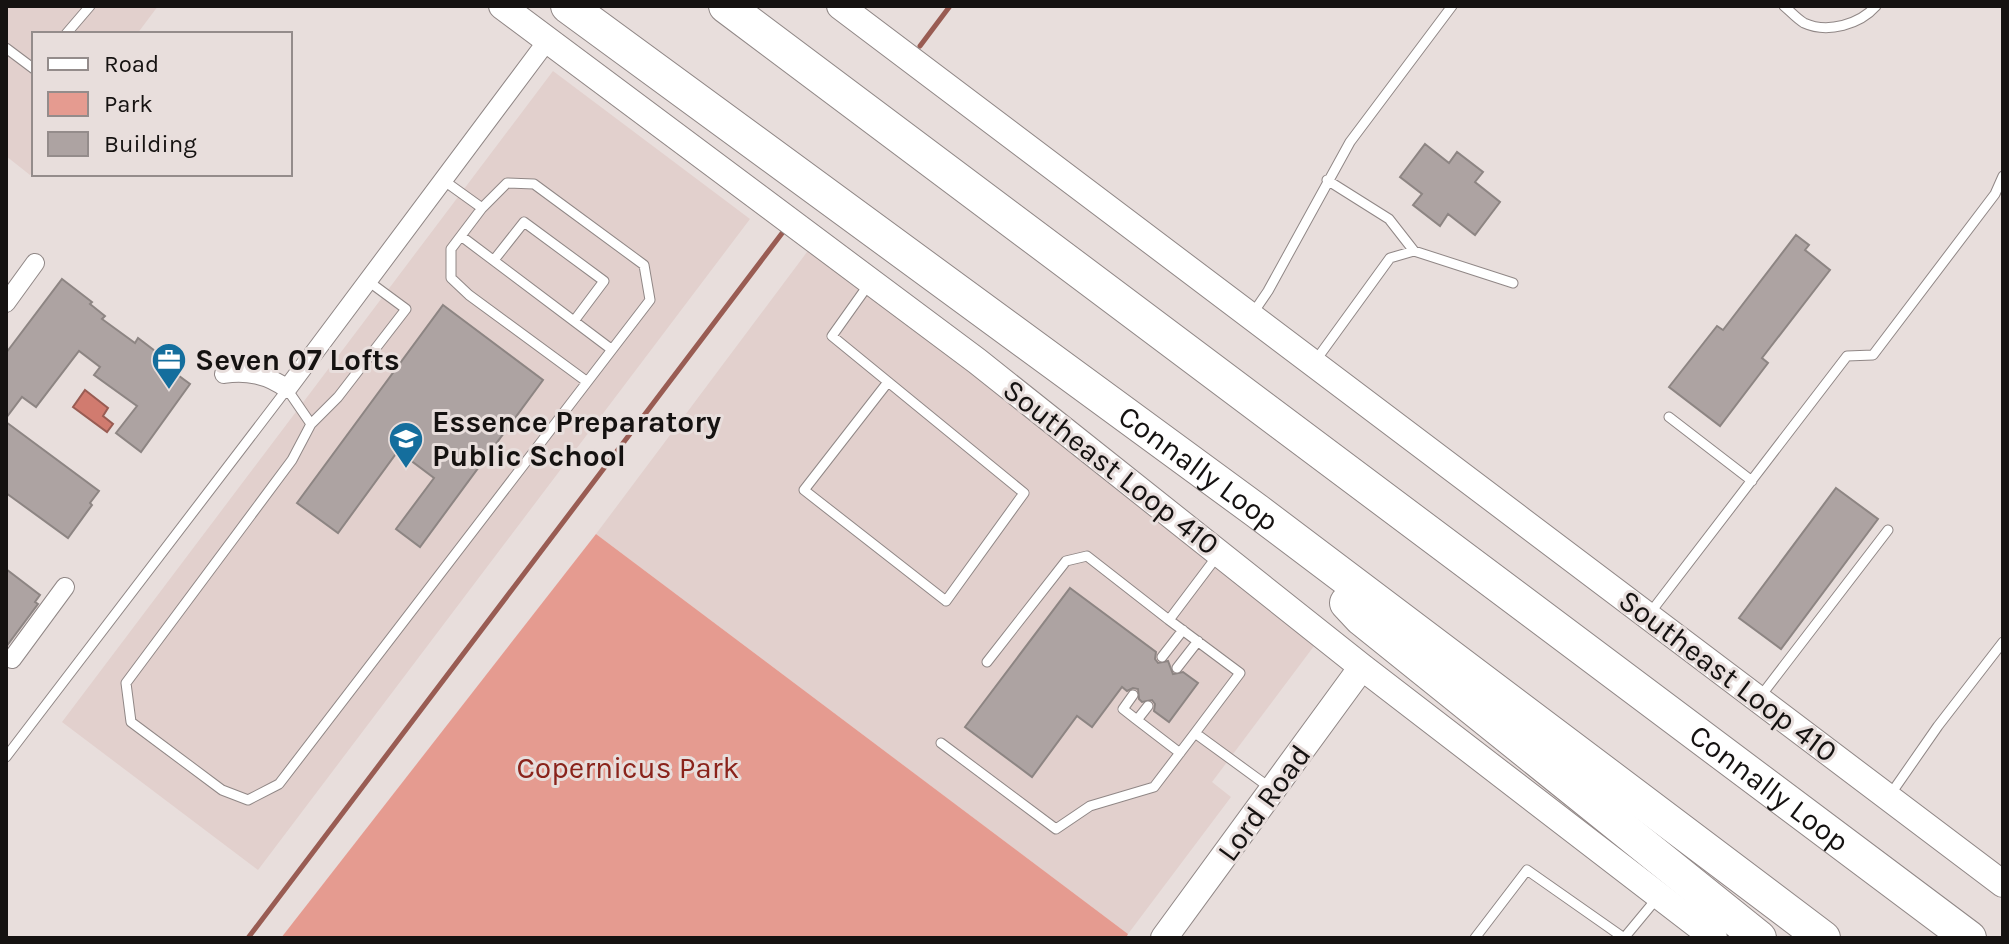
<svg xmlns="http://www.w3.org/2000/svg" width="2009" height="944" viewBox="0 0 2009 944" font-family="Karla,sans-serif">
<rect width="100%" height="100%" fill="#e8dedc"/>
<path fill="#e2d0cd" d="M 6,6 L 158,6 L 137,34 L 34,34 L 34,170 L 30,175 L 6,156 Z
M 553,71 L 750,219 L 258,870 L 62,722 Z
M 810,248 L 1323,634 L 1212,782 L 1231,797 L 1128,934 L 596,534 Z"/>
<path fill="#e59b90" d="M 596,534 L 1128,934 L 1126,938 L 281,938 Z"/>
<path fill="#d17b6f" stroke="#995c53" stroke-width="2" d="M 85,390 L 108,408 L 103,416 L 113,424 L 107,432 L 73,407 Z"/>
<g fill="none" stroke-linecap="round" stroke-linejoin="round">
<path stroke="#995c53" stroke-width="5" d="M 920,46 L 950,6
M 248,938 L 786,228"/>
</g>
<path fill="#ada3a2" stroke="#8d8583" stroke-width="2" d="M 1425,144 L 1449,163 L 1457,152 L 1483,172 L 1475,182 L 1500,202 L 1475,235 L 1448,214 L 1440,226 L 1413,205 L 1422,194 L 1400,177 Z
M 1796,235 L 1809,245 L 1805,250 L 1830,270 L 1762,358 L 1768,363 L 1720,426 L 1669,387 L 1717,326 L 1723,330 Z
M 62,279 L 92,302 L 90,304 L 105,316 L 102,319 L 135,343 L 138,338 L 159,354 L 156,359 L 190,384 L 141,452 L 116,433 L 137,406 L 94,375 L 100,367 L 79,351 L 36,407 L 22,397 L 6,418 L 6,353 Z
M 443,305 L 543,380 L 420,547 L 396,529 L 434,478 L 398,451 L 338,533 L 297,503 Z
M 6,422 L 99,491 L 90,503 L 92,505 L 68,538 L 6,493 Z
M 1836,488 L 1878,519 L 1781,649 L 1739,618 Z
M 6,569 L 40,595 L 35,602 L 38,604 L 6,647 Z
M 1070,588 L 1156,652 L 1155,659 L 1158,663 L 1168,661 L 1173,674 L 1183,672 L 1198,683 L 1169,722 L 1154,711 L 1155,704 L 1152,700 L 1142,702 L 1139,699 L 1138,689 L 1133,688 L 1127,691 L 1122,687 L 1092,727 L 1077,716 L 1032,777 L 965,727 Z"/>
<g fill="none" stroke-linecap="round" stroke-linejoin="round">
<defs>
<path id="lane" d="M 1784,6 C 1790,11 1797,19 1804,23 C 1828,34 1860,24 1876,6
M 66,34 L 90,6
M 6,48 L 34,69
M 1327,180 L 1389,219 L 1414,251
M 482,208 L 451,249 L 451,278 L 469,295 L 586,381
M 461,236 L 611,349
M 494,260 L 524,222 L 604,281 L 574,321
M 368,281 L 406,309 L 338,397 L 311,424 L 292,460 L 126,683 L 131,722 L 222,790 L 248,800 L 279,784 L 650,300 L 644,265 L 534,184 L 507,183 L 482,208 L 443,180
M 869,284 L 832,336 L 1024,493 L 946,601 L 804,490 L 888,382
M 1253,313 L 1268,291 L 1350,142 L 1452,6
M 1316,360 L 1390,258 L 1414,251 L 1513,283
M 1669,417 L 1752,481
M 1218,555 L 1169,620 L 1240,673 L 1195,733 L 1269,787
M 1650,613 L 1847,356 L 1873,355 L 1995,194 L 2003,176
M 1162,657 L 1183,630
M 987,662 L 1066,561 L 1087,556 L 1169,620
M 1177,668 L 1198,641
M 1133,695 L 1123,709 L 1137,720
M 1760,697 L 1888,530
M 1148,706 L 1137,720 L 1180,753
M 941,743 L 1056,829 L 1090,806 L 1154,787 L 1195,733
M 6,757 L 287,389 L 311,424
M 1890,795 L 1938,726 L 2003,642
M 1475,938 L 1527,870 L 1624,938
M 1624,938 L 1658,897"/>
<path id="street" d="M 6,303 L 35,263
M 224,374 C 246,370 269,375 287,389 L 547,41
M 12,659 L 65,587"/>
<path id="secondary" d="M 502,6 L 977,361 L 1362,667 L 1714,938
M 840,6 L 2003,884
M 1164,938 L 1362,667"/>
<g id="highway">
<path id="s1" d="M 568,6 L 1257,511 L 1823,938"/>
<path id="s2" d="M 726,6 L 1969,938"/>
<path d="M 1347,603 L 1361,618 L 1759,938"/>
</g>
</defs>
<use href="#lane" stroke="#908786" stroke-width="11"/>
<use href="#street" stroke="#908786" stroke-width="20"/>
<use href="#secondary" stroke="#908786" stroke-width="28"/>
<use href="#highway" stroke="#908786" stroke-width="36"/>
<use href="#lane" stroke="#fff" stroke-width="9"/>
<use href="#street" stroke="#fff" stroke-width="18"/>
<use href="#secondary" stroke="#fff" stroke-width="26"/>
<use href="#highway" stroke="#fff" stroke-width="34"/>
</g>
<defs>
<symbol id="office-pin" viewBox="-11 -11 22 30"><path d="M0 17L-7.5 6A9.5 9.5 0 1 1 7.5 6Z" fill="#146e9d" stroke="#e8dedc"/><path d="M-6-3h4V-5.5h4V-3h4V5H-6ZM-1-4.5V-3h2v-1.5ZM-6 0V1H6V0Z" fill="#fff"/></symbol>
<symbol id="school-pin" viewBox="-11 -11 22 30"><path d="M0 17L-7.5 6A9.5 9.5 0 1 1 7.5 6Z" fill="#146e9d" stroke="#e8dedc"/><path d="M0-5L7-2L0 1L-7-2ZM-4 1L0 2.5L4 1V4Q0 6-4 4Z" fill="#fff"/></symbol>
</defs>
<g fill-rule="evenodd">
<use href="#office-pin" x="149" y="340" width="40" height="54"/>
<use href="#school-pin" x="386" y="419" width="40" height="54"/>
</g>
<g text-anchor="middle" stroke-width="6" stroke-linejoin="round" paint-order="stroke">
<g font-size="30" font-weight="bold" fill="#151211" stroke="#e8dedc" text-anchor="start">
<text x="195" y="370">Seven 07 Lofts</text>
<text x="432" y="432">Essence Preparatory<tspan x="432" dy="34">Public School</tspan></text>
</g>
<g font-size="30" fill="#151211" stroke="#e8dedc">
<text transform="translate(1111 467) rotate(38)" y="10">Southeast Loop 410</text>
<text dy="10" stroke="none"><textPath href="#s1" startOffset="782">Connally Loop</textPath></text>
<text transform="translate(1728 676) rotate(37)" y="10">Southeast Loop 410</text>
<text dy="10" stroke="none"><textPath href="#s2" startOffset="1304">Connally Loop</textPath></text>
<text transform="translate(1264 803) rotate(-54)" y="10">Lord Road</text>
</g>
<g font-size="30" fill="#8a231b" stroke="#e8dedc">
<text x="628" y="778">Copernicus Park</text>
</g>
</g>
<rect width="2009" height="944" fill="none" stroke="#151211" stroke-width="16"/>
<rect x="32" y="32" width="260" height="144" fill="#e8dedc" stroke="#948c8b" stroke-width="2"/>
<rect x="48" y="58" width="40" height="12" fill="#ffffff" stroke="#948c8b" stroke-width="2"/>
<text x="104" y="72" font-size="24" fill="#151211">Road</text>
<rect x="48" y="92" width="40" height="24" fill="#e59b90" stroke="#948c8b" stroke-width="2"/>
<text x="104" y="112" font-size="24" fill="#151211">Park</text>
<rect x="48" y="132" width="40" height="24" fill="#ada3a2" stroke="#948c8b" stroke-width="2"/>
<text x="104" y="152" font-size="24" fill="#151211">Building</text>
</svg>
